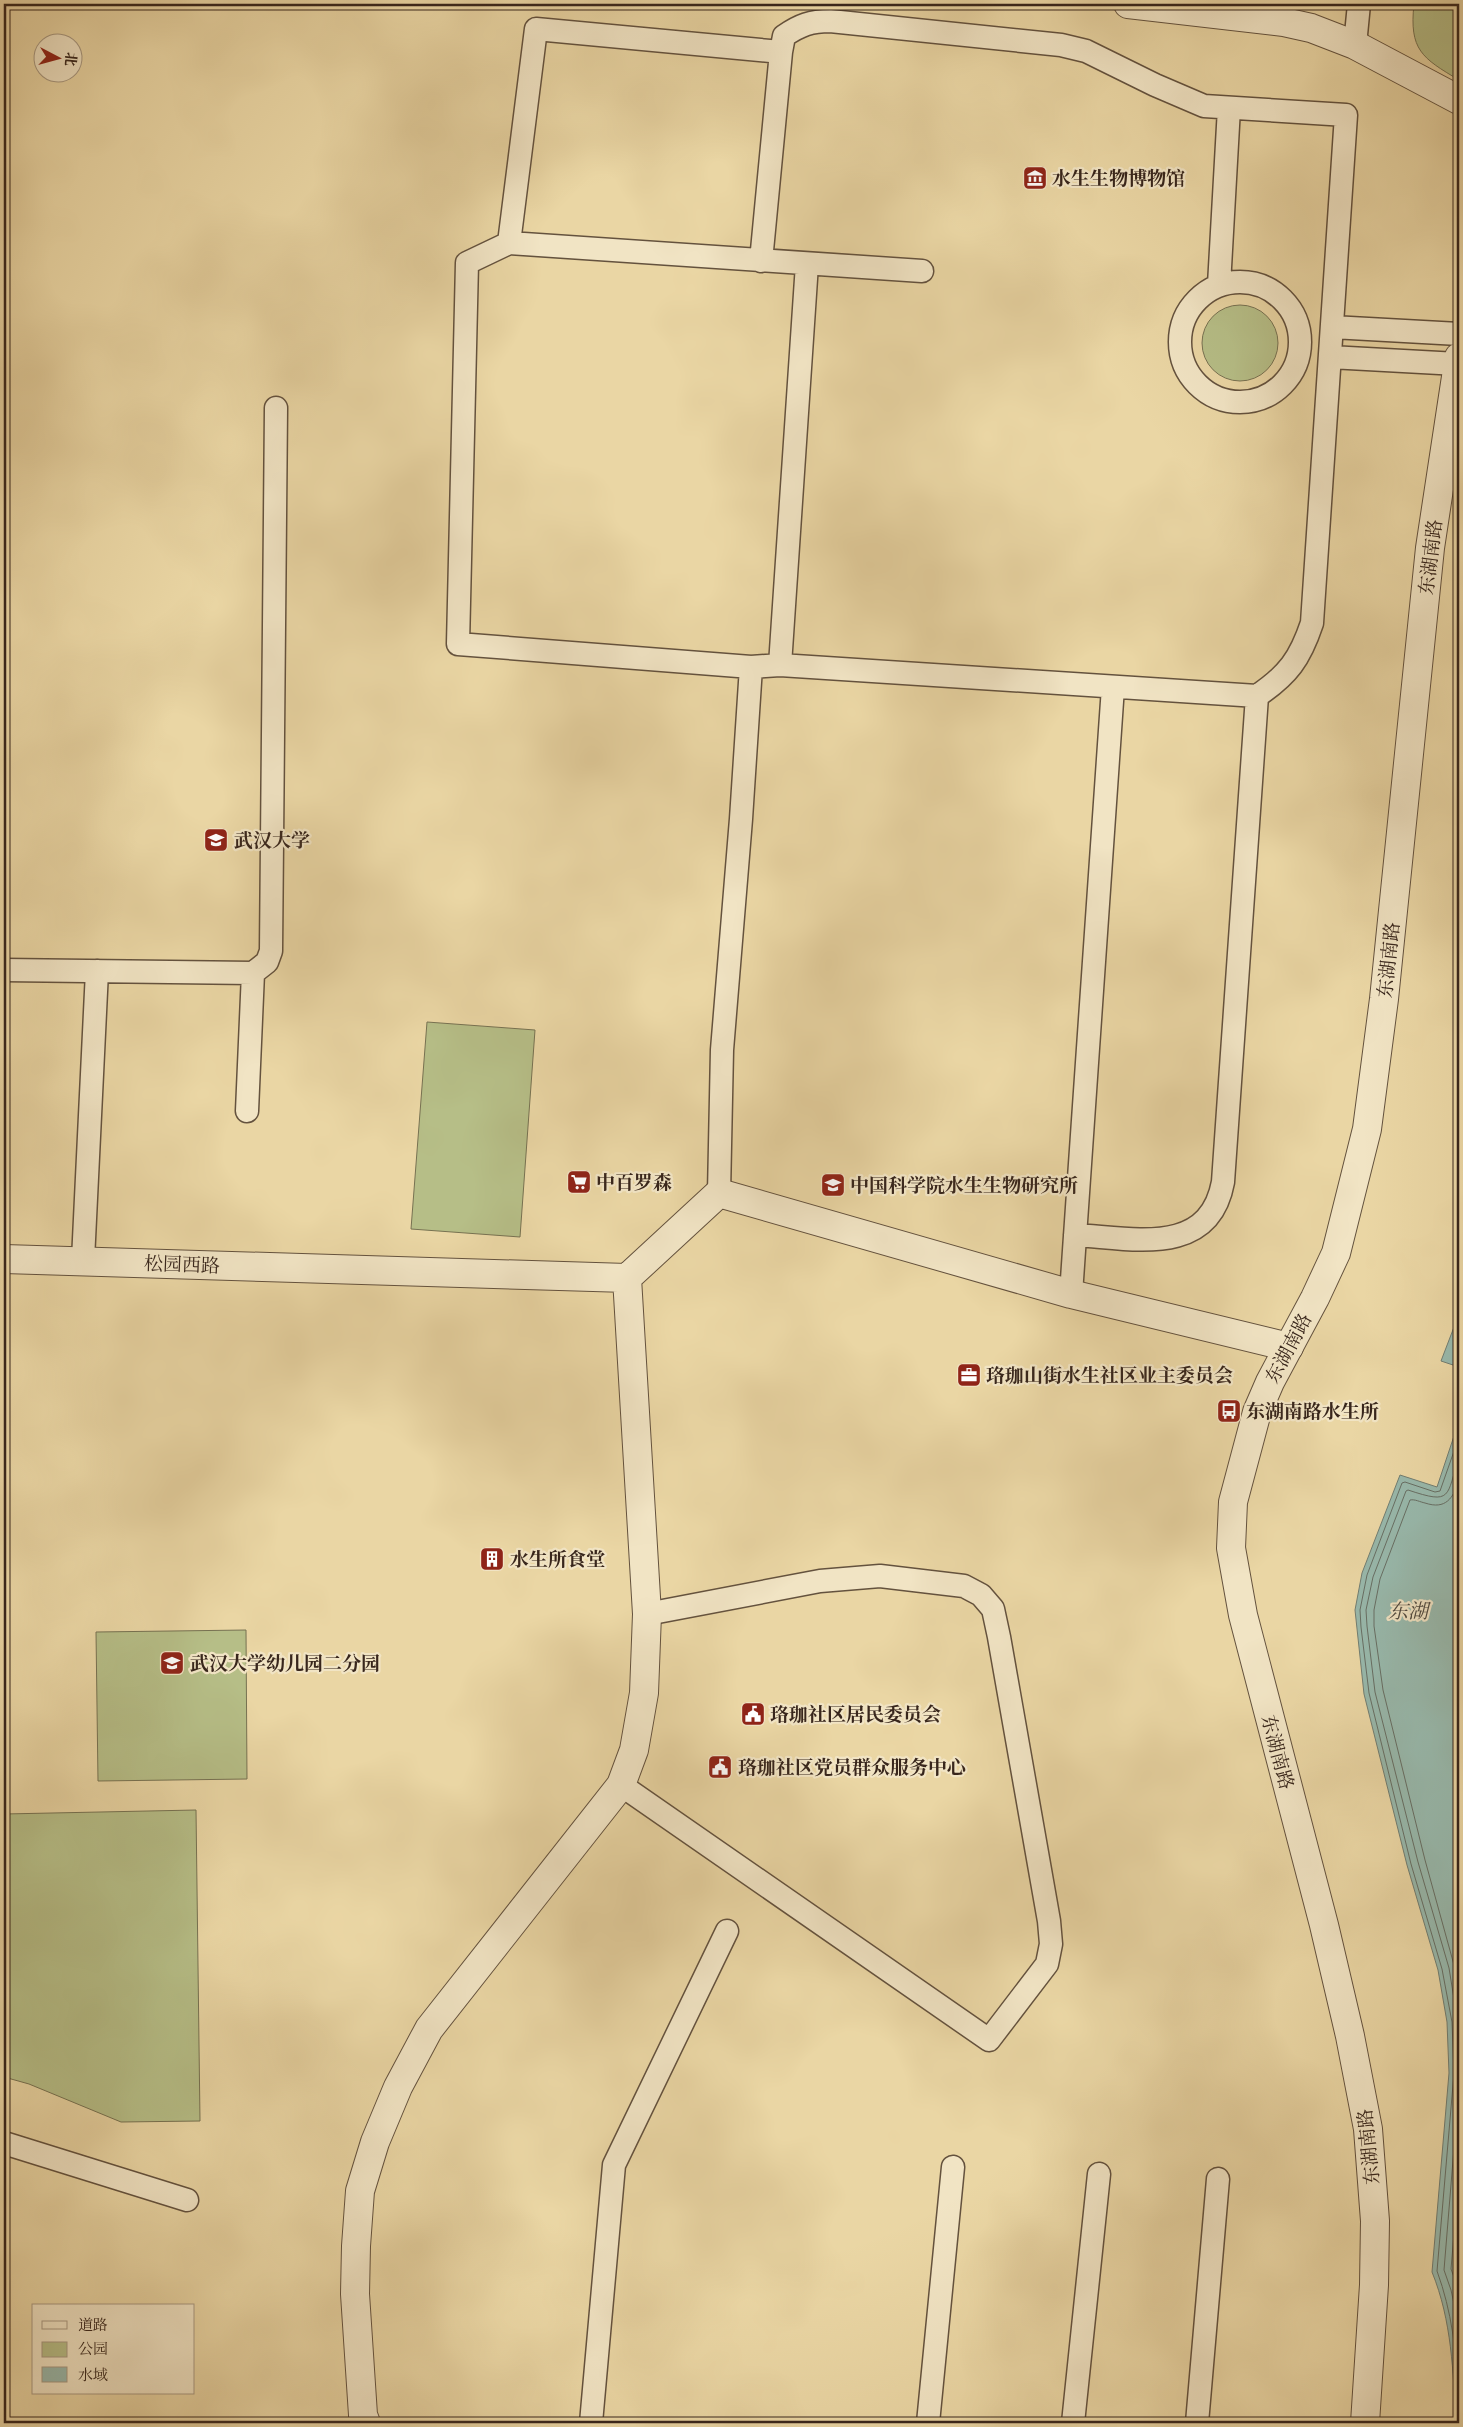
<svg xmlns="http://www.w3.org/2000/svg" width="1463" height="2427" viewBox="0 0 1463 2427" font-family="Alegreya,'Noto Serif SC',serif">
<rect width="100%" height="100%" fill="#ead6a4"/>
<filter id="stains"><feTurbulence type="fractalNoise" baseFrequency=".004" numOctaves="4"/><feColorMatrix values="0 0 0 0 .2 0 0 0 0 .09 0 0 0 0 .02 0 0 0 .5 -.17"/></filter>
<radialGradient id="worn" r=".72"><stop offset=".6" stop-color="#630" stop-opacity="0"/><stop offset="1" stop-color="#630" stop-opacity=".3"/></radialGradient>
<path fill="#b6be87" stroke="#777252" d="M 1414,4 L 1459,4 L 1459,80 C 1422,58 1409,50 1414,4 Z
M1202 343a38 38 0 1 1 76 0a38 38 0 1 1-76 0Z
M 427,1022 L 535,1030 L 520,1237 L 411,1229 Z
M 246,1630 L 247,1779 L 98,1781 L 96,1632 Z
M 196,1810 L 200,2121 L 121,2122 L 29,2084 L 4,2077 L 4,1814 Z"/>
<path fill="#98b8ab" stroke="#727e72" d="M 1459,1314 L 1459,1367 L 1441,1361 Z
M 1459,1421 L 1459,2423 L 1456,2423 C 1453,2372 1452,2321 1432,2272 L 1449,2073 L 1447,2022 L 1438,1970 L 1407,1865 L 1364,1694 L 1355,1610 L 1362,1573 L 1400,1475 L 1437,1487 Z"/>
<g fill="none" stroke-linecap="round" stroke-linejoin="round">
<path stroke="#686f64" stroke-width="1" d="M 1459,1437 L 1440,1491 L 1435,1492 L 1405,1482 L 1402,1483 L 1367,1575 L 1360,1610 L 1361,1627 L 1369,1693 L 1411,1864 L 1442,1969 L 1452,2022 L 1454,2073 L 1437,2271 C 1452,2312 1456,2351 1459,2395
M 1459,1457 C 1446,1497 1453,1505 1408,1490 L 1406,1491 L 1373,1577 L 1366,1610 L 1367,1626 L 1375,1692 L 1418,1862 L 1449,1968 L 1459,2030
M 1459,1481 C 1453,1498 1446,1510 1425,1503 C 1420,1502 1415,1499 1410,1500 L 1380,1579 L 1374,1610 L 1374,1626 L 1383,1690 L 1425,1860 L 1459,1983
M 1459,2087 L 1444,2270 L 1451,2290 L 1459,2327
M 1459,2175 L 1451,2269 L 1459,2291"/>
<defs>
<path id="service" d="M 1355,45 L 1359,4
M 509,243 L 536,29 L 781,52
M 761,261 L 781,52 L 784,36 C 800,25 811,21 830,21 L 1061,45 L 1086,51 L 1155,85 L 1204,106 L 1346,115 L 1312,623 C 1300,659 1288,675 1257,696 L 780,665 L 751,667 L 458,644 L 467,263 L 509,243 L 922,271
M1180 342a60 60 0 1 1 120 0a60 60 0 1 1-120 0Z
M 1219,285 L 1229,108
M 1332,327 L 1459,334
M 1330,357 L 1458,364
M 780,665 L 807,264
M 4,970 L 253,973
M 247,1111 L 253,973 L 267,962 L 271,951 L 276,408
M 719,1193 L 722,1050 L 741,819 L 751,667
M 1075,1235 C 1132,1238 1209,1258 1223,1182 L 1257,696
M 83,1260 L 97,971
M 1071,1294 L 1113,687
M 621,1785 L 989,2040 L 1047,1964 L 1051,1944 L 1049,1921 L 999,1637 L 993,1609 L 981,1595 L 964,1586 L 880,1576 L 820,1581 L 647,1614
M 4,2143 L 187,2200
M 591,2423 L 614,2165 L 727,1931
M 928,2423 L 953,2167
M 1073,2423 L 1099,2174
M 1197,2423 L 1218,2179"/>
<path id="minor" d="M 1128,4 L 1284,22 L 1311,28 L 1355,45 L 1459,100
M 4,1259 L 627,1278 L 719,1193 L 1071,1294 L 1289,1347
M 366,2423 L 363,2415 L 355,2294 L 356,2246 L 360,2191 L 375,2142 L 398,2087 L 429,2029 L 621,1785 L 634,1750 L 644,1693 L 647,1614 L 627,1278"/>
<path id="tertiary" d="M 1365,2423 L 1374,2285 L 1375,2221 L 1368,2129 L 1350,2036 L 1324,1925 L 1243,1615 L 1231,1548 L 1233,1502 L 1257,1412 L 1270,1382 L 1315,1298 L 1336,1253 L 1367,1129 L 1384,999 L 1430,548 L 1459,357"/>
</defs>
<use href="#service" stroke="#64523e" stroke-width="25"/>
<use href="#minor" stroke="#64523e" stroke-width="30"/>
<use href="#tertiary" stroke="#64523e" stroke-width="30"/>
<use href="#service" stroke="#f1e4c4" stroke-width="22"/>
<use href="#minor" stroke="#f1e4c4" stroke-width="28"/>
<use href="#tertiary" stroke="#f1e4c4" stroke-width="28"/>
</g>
<defs>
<symbol id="museum-square" viewBox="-11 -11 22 22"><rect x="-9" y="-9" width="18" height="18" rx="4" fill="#8f2418" stroke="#f1e4c4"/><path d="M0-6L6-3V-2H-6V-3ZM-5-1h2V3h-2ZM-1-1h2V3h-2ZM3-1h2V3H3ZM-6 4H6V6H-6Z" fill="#fff"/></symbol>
<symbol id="university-square" viewBox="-11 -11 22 22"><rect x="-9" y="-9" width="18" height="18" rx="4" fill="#8f2418" stroke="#f1e4c4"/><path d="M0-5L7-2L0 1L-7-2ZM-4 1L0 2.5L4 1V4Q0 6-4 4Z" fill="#fff"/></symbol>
<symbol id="supermarket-square" viewBox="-11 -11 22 22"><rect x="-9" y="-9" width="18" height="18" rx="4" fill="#8f2418" stroke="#f1e4c4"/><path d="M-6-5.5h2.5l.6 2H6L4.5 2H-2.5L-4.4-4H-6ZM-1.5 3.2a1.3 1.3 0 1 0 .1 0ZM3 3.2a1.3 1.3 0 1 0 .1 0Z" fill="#fff"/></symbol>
<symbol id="office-square" viewBox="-11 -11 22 22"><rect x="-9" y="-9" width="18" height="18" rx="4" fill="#8f2418" stroke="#f1e4c4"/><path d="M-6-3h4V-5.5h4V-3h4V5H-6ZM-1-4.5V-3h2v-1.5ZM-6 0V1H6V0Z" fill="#fff"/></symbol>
<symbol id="bus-square" viewBox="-11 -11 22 22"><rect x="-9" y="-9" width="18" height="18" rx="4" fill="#8f2418" stroke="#f1e4c4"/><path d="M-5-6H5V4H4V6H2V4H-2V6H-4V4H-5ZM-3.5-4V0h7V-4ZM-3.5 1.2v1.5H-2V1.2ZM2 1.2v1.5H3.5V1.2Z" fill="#fff"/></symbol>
<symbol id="building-square" viewBox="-11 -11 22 22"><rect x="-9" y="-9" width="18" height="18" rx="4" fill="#8f2418" stroke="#f1e4c4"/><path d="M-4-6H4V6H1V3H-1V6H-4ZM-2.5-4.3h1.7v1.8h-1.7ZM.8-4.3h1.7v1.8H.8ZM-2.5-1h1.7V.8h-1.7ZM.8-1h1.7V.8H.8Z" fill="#fff"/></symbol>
<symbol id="school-square" viewBox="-11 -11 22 22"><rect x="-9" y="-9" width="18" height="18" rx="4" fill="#8f2418" stroke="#f1e4c4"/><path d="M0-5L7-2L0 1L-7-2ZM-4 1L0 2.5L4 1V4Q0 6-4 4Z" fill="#fff"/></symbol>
<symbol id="civic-square" viewBox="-11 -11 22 22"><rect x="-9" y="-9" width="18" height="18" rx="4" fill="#8f2418" stroke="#f1e4c4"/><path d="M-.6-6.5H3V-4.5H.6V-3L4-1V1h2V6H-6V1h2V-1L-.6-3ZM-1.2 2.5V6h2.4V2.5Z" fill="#fff"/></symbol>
</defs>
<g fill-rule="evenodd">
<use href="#museum-square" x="1021" y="164" width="28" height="28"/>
<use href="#university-square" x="202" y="826" width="28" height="28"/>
<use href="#supermarket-square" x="565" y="1168" width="28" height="28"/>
<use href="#university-square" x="819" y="1171" width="28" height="28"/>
<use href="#office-square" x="955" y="1361" width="28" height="28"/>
<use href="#bus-square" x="1215" y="1397" width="28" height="28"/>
<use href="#building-square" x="478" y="1545" width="28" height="28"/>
<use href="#school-square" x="158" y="1649" width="28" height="28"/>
<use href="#civic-square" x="739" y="1700" width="28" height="28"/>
<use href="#civic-square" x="706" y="1753" width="28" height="28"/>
</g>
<g text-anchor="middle" stroke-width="4.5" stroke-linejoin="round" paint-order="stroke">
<g font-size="19" font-weight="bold" fill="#38261c" stroke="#f1e4c4" text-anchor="start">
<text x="1052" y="185">水生生物博物馆</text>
<text x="234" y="847">武汉大学</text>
<text x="596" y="1189">中百罗森</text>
<text x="850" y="1192">中国科学院水生生物研究所</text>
<text x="986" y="1382">珞珈山街水生社区业主委员会</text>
<text x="1246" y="1418">东湖南路水生所</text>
<text x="510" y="1566">水生所食堂</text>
<text x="190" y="1670">武汉大学幼儿园二分园</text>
<text x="770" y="1721">珞珈社区居民委员会</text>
<text x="738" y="1774">珞珈社区党员群众服务中心</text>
</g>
<g font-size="19" fill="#38261c" stroke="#f1e4c4">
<text transform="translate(1430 557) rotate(-83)" y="7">东湖南路</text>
<text transform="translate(1388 960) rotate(-84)" y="7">东湖南路</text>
<text transform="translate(182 1264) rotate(2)" y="7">松园西路</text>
<text transform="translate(1288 1348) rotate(-62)" y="7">东湖南路</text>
<text transform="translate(1278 1752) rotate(75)" y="7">东湖南路</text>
<text transform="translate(1368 2147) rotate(-96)" y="7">东湖南路</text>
</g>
<g font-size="20" font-style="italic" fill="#504a40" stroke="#f1e4c4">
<text x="1408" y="1618">东湖</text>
</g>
</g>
<rect width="1463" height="2427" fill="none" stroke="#ead6a4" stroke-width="20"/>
<rect x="5" y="5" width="1453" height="2417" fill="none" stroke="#38261c" stroke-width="2.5"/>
<rect x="10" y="10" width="1443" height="2407" fill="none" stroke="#38261c"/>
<rect x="32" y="2304" width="162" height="90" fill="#f1e4c4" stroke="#a79881"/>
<rect x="42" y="2321" width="25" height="8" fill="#f1e4c4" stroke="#a79881"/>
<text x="78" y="2330" font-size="15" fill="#38261c">道路</text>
<rect x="42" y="2342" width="25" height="15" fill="#b6be87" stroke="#a79881"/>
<text x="78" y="2354" font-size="15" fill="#38261c">公园</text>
<rect x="42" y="2367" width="25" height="15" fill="#98b8ab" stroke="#a79881"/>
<text x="78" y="2380" font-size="15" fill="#38261c">水域</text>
<g transform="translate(58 58) rotate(96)"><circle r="24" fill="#f1e4c4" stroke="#a79881"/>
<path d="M0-4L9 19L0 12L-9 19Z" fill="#8f2418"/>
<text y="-8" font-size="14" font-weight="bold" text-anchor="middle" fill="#38261c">北</text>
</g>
<rect width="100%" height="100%" filter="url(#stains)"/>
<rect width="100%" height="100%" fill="url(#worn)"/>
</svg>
